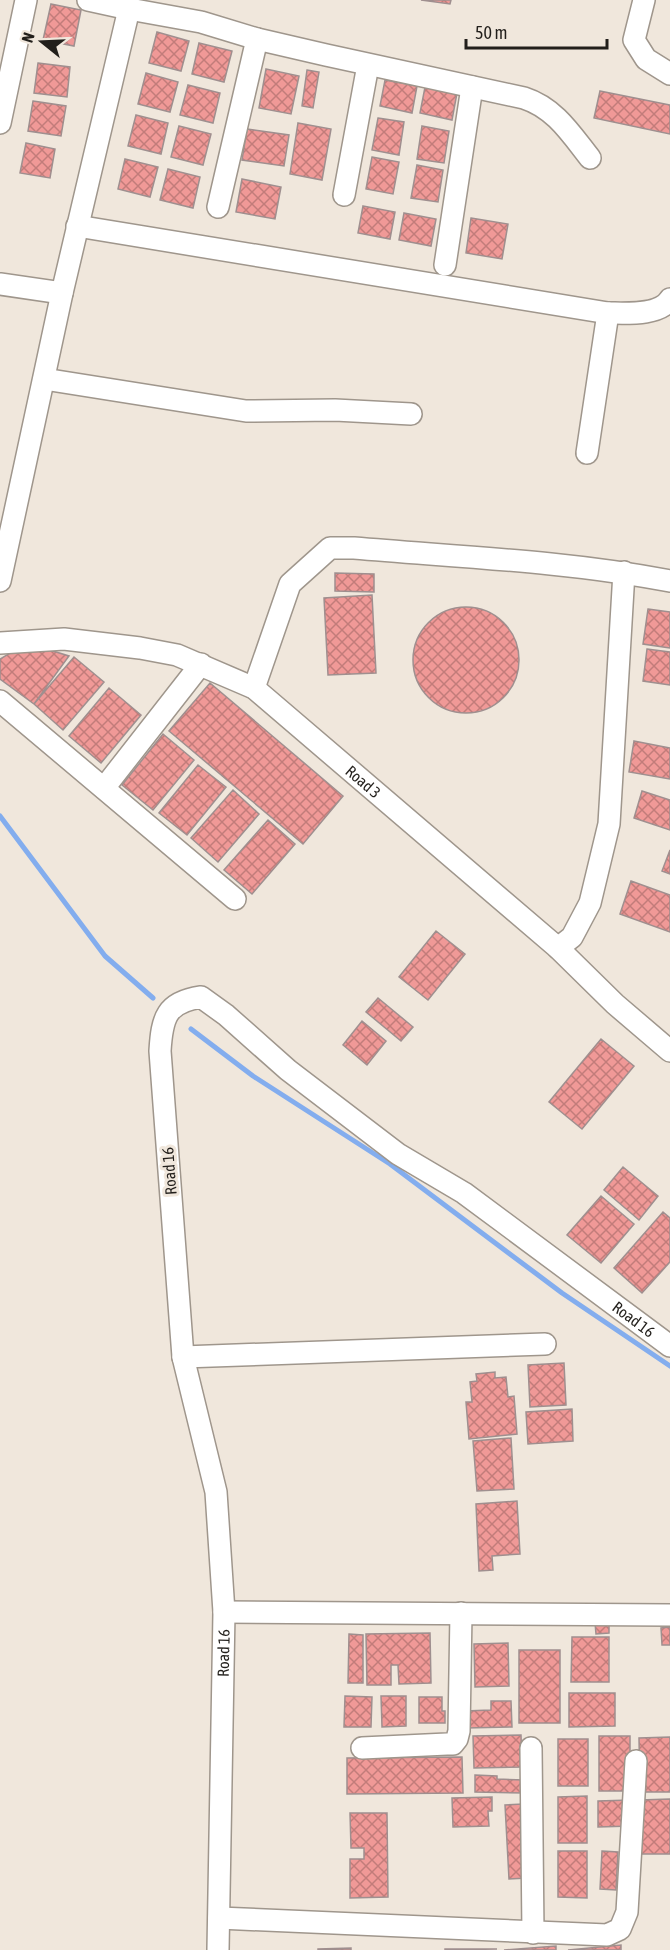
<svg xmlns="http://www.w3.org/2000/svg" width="670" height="1950" viewBox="0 0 670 1950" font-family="'Asap Condensed',sans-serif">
<defs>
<pattern id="building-cross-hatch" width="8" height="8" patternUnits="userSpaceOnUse" patternTransform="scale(1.5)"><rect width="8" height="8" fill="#f09997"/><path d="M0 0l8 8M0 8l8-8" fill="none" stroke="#c27c7a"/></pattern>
</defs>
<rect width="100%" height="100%" fill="#f0e7dc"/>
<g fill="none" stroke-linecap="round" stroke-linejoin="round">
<path stroke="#83adee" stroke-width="5" d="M 0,816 L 105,956 L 153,998
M 191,1029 L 253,1076 L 390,1164 L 562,1293 L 670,1366"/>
</g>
<path fill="url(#building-cross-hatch)" stroke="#9f8f8f" stroke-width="1.5" d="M 421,0 L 451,0 L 450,4 Z
M 51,4 L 81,10 L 74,46 L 43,40 Z
M 157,32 L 189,41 L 181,71 L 149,63 Z
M 199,43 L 232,51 L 224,82 L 192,74 Z
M 38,63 L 70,67 L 67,97 L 34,93 Z
M 266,69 L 299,76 L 291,114 L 259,108 Z
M 307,70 L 319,72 L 313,108 L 302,106 Z
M 146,73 L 178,82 L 170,112 L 138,104 Z
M 385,80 L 417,86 L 412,113 L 380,106 Z
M 188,85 L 220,93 L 213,123 L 180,115 Z
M 425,87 L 457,93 L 452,120 L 420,113 Z
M 600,91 L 670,105 L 670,134 L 594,118 Z
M 33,101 L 66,106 L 61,136 L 28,131 Z
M 136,115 L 168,123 L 161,154 L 128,146 Z
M 378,118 L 404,122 L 399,155 L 372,150 Z
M 298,123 L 331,129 L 322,180 L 290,174 Z
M 179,126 L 211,134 L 203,165 L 171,157 Z
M 422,126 L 449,131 L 444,163 L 417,159 Z
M 247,129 L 289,135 L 284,166 L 242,160 Z
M 26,143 L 55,149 L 50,178 L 20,173 Z
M 372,157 L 399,162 L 393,194 L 366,189 Z
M 125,159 L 158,167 L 150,197 L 118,189 Z
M 417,165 L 443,170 L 438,202 L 411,198 Z
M 168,169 L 200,177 L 193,208 L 160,200 Z
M 242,179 L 281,187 L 275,219 L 236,212 Z
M 363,206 L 395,212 L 390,239 L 358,233 Z
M 404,213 L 436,219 L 431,246 L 399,240 Z
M 471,218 L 508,224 L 502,259 L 466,253 Z
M 335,573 L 374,574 L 374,592 L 335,591 Z
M 372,595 L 376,673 L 328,675 L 324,598 Z
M413 660a53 53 0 1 1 106 0a53 53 0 1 1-106 0Z
M 648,609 L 670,612 L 670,648 L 643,644 Z
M 27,643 L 69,656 L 34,704 L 0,679 L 0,659 Z
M 647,649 L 670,652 L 670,685 L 643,681 Z
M 74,657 L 104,682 L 63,730 L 34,704 Z
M 210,683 L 343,796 L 303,844 L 169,731 Z
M 109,688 L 141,715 L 101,763 L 69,736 Z
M 163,734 L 194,760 L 153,810 L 122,785 Z
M 634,741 L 670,748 L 670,779 L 629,772 Z
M 198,765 L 226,787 L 187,835 L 159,813 Z
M 233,790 L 259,814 L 218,862 L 191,838 Z
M 642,791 L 670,800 L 670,830 L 634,818 Z
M 268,820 L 295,844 L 252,894 L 224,870 Z
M 670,850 L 670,874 L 662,871 Z
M 631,881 L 670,895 L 670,932 L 620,914 Z
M 436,931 L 465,954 L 428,1000 L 399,977 Z
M 378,998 L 413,1027 L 401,1041 L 366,1012 Z
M 362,1021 L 386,1041 L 367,1065 L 343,1045 Z
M 601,1039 L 634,1066 L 582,1129 L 549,1102 Z
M 623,1167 L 658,1196 L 639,1220 L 604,1190 Z
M 601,1196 L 634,1224 L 601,1263 L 567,1235 Z
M 663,1212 L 670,1218 L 670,1262 L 642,1293 L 614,1268 Z
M 564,1363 L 566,1405 L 530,1407 L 528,1365 Z
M 495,1372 L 495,1378 L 506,1377 L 508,1397 L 514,1396 L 517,1434 L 469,1439 L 466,1402 L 472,1402 L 470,1382 L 477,1381 L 476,1374 Z
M 572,1409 L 573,1441 L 528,1444 L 526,1412 Z
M 511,1438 L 514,1489 L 477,1491 L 473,1441 Z
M 517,1501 L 520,1554 L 492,1556 L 493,1570 L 479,1571 L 476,1504 Z
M 609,1622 L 609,1633 L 596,1634 L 595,1623 Z
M 670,1627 L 670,1645 L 662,1645 L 661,1628 Z
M 430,1633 L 431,1683 L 399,1684 L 398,1665 L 391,1665 L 391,1685 L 367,1685 L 366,1634 Z
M 349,1634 L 363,1635 L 363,1683 L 348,1683 Z
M 572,1637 L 609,1637 L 609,1682 L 571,1682 Z
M 508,1643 L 509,1686 L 475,1687 L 474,1644 Z
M 519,1650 L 560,1650 L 560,1723 L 519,1723 Z
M 569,1693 L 615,1693 L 615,1726 L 569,1727 Z
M 345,1696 L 372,1697 L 371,1727 L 344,1727 Z
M 381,1696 L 406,1696 L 406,1726 L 382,1727 Z
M 419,1697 L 442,1697 L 442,1711 L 445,1711 L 445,1723 L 419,1723 Z
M 491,1701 L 511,1701 L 512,1727 L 466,1728 L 465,1711 L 491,1710 Z
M 521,1735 L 522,1767 L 474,1768 L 473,1736 Z
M 599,1736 L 630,1736 L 630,1791 L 599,1791 Z
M 670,1737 L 670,1792 L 640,1792 L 639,1738 Z
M 558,1739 L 588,1739 L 588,1786 L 558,1786 Z
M 462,1757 L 463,1793 L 347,1794 L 347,1758 Z
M 475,1775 L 497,1776 L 497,1779 L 524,1780 L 524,1793 L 475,1792 Z
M 587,1796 L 587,1843 L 558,1843 L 558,1797 Z
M 492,1797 L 492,1811 L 488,1811 L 489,1826 L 453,1827 L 452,1798 Z
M 670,1799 L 670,1854 L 641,1854 L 640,1800 Z
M 630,1800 L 631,1826 L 598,1827 L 598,1801 Z
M 523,1804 L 527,1878 L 509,1879 L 505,1805 Z
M 350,1813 L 387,1813 L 388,1897 L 350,1898 L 350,1859 L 364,1859 L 364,1848 L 351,1848 Z
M 558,1851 L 587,1851 L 587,1898 L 558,1897 Z
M 602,1851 L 618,1852 L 616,1890 L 600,1889 Z
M 621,1945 L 621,1950 L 568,1950 Z
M 556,1946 L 556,1950 L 504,1950 Z
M 351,1948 L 351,1950 L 318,1950 L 318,1949 Z
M 445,1949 L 497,1949 L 445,1950 Z"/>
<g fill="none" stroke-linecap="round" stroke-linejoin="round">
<defs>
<g id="minor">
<path d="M 644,0 L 634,40 L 646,59 L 670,74"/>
<path d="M 129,9 L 201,22 L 257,39 L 326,55 L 524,98 C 555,108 571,134 590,158"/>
<path d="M 0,123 L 26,0"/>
<path d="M 344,195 L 368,65"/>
<path d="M 218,207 L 257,39"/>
<path d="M 77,226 L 608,313 C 625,313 660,316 670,299"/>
<path d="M 445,265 L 472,87"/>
<path d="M 0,284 L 62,293"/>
<path d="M 44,379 L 246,411 L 335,410 L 411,414"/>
<path d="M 587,453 L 608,313"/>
<path d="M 0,581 L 62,293 L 129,9 L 88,0"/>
<path id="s1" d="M 0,643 L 64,639 L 140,648 L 177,655 L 254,688 L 558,948 L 615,1004 L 670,1051"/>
<path d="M 254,688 L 290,584 L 330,548 L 354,548 C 459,557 566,561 670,581"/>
<path d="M 0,701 L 235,899"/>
<path d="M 104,788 L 201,664"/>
<path d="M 558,948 L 572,937 L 590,903 L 609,824 L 624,572"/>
<path d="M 183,1357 L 545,1344"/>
<path d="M 224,1612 L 670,1615"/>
<path d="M 362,1748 L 447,1744 L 453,1744 L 457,1739 L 459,1731 L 461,1613"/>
<path d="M 531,1748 L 533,1933"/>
<path d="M 219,1918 L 607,1935 L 620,1929 L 627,1912 L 636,1761"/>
<path id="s2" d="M 218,1950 L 224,1612 L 216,1492 L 183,1357 L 160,1051 C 162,1018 166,1002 201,997 L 226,1015 L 288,1070 L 398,1154 L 464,1193 L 670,1346"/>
</g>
</defs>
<use href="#minor" stroke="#9f968c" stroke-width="24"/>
<use href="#minor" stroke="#fff" stroke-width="21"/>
</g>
<g text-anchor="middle" stroke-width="6" stroke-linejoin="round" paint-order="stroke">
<g font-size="16" fill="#221f1b" stroke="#f0e7dc">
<text dy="6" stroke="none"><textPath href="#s1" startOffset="406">Road 3</textPath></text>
<text transform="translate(169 1171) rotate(-94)" y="6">Road 16</text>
<text dy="6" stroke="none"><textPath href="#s2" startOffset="1521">Road 16</textPath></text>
<text dy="6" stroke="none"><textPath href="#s2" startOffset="297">Road 16</textPath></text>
</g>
</g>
<g transform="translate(42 42) rotate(288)" stroke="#f0e7dc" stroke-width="4.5" paint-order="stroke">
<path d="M0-4.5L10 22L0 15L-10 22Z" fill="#221f1b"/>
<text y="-9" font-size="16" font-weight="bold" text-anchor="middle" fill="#221f1b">N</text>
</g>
<path d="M466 39v9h141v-9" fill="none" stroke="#221f1b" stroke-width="3"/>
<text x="475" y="39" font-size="18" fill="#221f1b" stroke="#f0e7dc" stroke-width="4.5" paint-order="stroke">50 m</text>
</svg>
